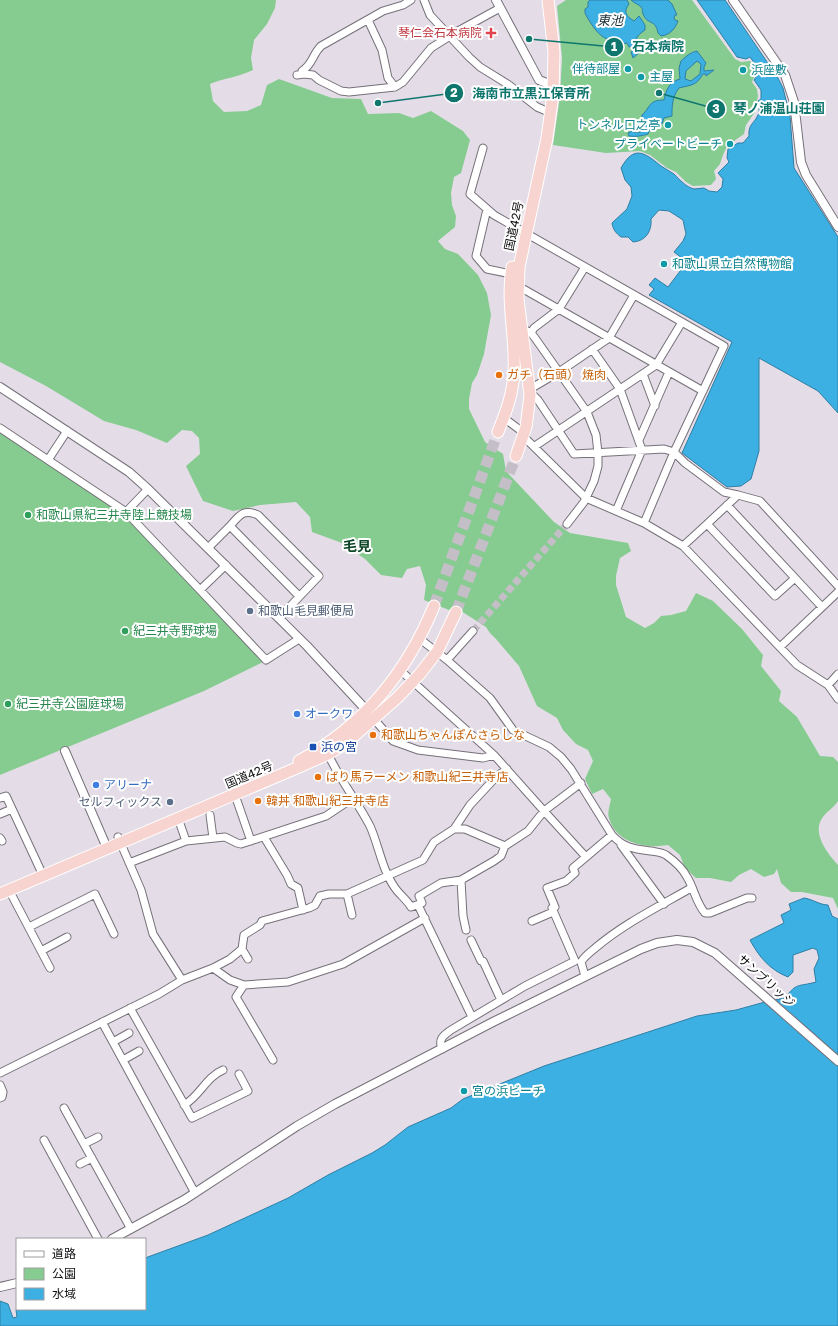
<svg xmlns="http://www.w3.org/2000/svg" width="838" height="1326" viewBox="0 0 838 1326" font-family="'Golos Text','Noto Sans JP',sans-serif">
<rect width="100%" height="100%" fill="#e4dde7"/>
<path fill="#86cc91" d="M 0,0 L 276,0 L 275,8 L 267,24 L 254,40 L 251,58 L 253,70 C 239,77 224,78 210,84 L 213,101 L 224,112 L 247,111 L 261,105 L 267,85 L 279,79 L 332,98 L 361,99 L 368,114 L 399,113 L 413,118 L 431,111 L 463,131 L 470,140 L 461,173 L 454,177 L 451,193 L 452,205 L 456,216 L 455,227 L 438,241 L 445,249 L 458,254 L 478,275 L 487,293 L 491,315 L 484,354 L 477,375 L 472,383 L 469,399 L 469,409 L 485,442 L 503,454 L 506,471 L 554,522 L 570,533 L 628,543 L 631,551 L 620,558 L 616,576 L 616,585 L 626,617 L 645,628 L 654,623 L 661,616 L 671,615 L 686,611 L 696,593 L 713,601 L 742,629 L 763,655 L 761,666 L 781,691 L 779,701 L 797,717 L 820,756 L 833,757 L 838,762 L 838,801 C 834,808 825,812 821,820 C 813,835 828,854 838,865 L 838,909 L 833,898 L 802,892 L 791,892 L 781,883 L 777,869 L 774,874 L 764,877 L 751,869 L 739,875 L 731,882 L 710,878 L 696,878 L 685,868 L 680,855 L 668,845 C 645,849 616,843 609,818 C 607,813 610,805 611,799 L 603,789 L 592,794 L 585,779 L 593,761 L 588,750 L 576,744 L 563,730 L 557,718 L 537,706 L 519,666 L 496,639 L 490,633 L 486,627 L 461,611 L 449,610 L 424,600 L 426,585 L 420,566 L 407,569 L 402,578 L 381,575 L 365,559 L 342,543 L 312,532 L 310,517 L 296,502 L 260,505 L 233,511 L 203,501 L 186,466 L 200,454 L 199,438 L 192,431 L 182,430 L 167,443 L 136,430 L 104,421 L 46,386 L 0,362 Z
M 566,0 L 692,0 L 735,59 L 741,62 L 750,61 L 757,70 L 752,82 L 757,89 L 758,96 L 755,112 L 746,125 L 744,134 L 727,146 L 723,155 L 720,164 L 714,171 L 716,179 L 711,185 L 693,186 L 686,182 L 676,172 L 667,168 L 650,155 L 640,151 L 606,153 L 553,145 L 560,96 L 562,58 L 557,6 Z
M 0,431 L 129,518 L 263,662 L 204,691 L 0,775 Z"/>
<path fill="#3cb0e3" stroke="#2e7fa4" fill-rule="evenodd" d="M 590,0 L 627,0 L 629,4 C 623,12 626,16 634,21 L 639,16 L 645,25 L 645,30 C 636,36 636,39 634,49 L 635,51 L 639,49 L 640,52 L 633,58 L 631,52 L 633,50 L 632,47 L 629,47 L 627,43 L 622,44 C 617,40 613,41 607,39 C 598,36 589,21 585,13 L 585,9 L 588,7 L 588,2 Z
M 631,0 L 668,0 L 672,4 L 677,15 L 675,15 L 674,18 L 675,20 L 678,21 C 675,29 670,35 661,36 L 658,33 C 656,19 647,25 643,14 C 641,10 644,11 641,7 C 638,4 634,3 631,0 Z
M 697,0 L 725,0 L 778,78 L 783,88 L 790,116 L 794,168 L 838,237 L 838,413 L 818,391 L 759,358 L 759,451 L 751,479 L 741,486 L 727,487 L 682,453 L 732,342 L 649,295 L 654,289 L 649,285 L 655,278 L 668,287 L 687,262 L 674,252 L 683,241 L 686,234 L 683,220 L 669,211 L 659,210 L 651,219 C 652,231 646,241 633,242 L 628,237 L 621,237 C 616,233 613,230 612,223 L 627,209 L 632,196 L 631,187 L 625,180 L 621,168 C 634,145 644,152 661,166 C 665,169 670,171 674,174 C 680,180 686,187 694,189 C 697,189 701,188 704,188 L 709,191 L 717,192 L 722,187 L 723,179 L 718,173 L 729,162 L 727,158 L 728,149 L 738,143 L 743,143 L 749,136 C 748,124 754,124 758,115 C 760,110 759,106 758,101 L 761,99 L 761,90 L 754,80 L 760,71 L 750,57 L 746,59 L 737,57 Z
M 697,51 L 706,63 L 704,67 L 704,71 L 714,70 L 706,76 L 706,74 L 703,74 C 696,86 691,85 679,88 C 672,97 672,106 672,116 L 664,118 L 662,124 L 650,129 L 648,134 C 642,136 635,137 629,136 L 628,133 L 632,131 L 638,133 L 642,131 L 642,115 C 651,107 648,100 664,100 C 666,90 669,82 680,79 L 679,68 L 681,61 C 685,57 691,52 697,51 ZM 697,61 L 701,64 L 700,74 L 691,81 L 685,79 L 686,71 Z
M 804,898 C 812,899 820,905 828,905 L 832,916 L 838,919 L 838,1326 L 0,1326 L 0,1301 L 8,1304 L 13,1318 L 17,1317 L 16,1310 L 17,1309 L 145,1309 L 145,1258 L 208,1235 L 288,1198 L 328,1175 L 372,1153 L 385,1145 L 408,1127 L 451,1108 L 463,1099 L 544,1066 L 697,1016 L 736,1010 L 765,1002 L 785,998 C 797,982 798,987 816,982 L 814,969 L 819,958 L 817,950 L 813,948 L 793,955 L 793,972 L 788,977 C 770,970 759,957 750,940 L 784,923 L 781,915 L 791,910 L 789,904 Z"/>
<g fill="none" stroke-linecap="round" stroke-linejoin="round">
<path stroke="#c4bec7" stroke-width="7" stroke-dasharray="7 3.5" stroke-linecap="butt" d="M 473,631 L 567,524"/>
<path stroke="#c4bec7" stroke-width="11" stroke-dasharray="11 5.5" stroke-linecap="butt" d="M 434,606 L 498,432
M 456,612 L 516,456"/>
<defs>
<path id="minor" d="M 424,0 L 430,15 L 469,57 L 480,67 L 509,85 L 537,107 L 551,113
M 368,20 L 382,50 L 388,78 L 395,87
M 303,74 L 302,71 C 313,64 312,55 321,46 L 383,11 L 403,5 L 411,0
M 297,75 L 304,74 L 313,75 L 319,80 L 341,91 L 349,92 L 395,87 L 403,82 L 431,48 L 458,31 L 500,8
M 483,148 L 470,194 L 494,215 L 724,346 L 674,452 L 644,523
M 487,209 L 476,256 L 487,269 L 511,274
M 518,286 L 703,391
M 520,327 L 531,333 L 535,338 L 587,412 L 596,435 L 598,453 L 598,466 L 594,481 L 584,502 L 567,524
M 531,333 L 534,328 L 559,309 L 585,267
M 592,349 L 620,389 L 642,450 L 616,511
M 643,374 L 655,406
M 530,389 L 559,372 L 609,338 L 634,295
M 530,395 L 534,396 L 538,400 L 574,454 L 664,449 L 674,452 L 685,463 L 724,492 L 738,495
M 504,418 L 524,433
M 0,428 L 48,460 L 67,431
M 523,436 L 586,498 L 644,523 L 683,546 L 797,665 L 828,685 L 838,699
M 639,440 L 669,372
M 535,446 L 656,365 L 682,322
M 48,460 L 126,512
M 148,489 L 126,512 L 200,590
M 727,505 L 822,607
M 707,524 L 738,495 L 760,501 L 838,586
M 230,526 C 239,516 243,508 258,515 L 319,576 L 279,618
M 683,546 L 707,524 L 775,596 L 795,578
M 209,547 L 230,526 L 299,596
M 226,565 L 200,590 L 266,660 L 299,639
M 420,639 L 447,660 L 490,698 L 513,730 L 549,747 L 561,757 L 571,769 L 612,835 C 624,848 634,849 651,851 C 656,852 661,852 666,855 C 673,860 683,869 687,877 C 694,888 696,903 705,913 L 710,913 L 747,898 L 752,898
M 780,647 L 838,592
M 447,660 L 473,631
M 401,671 L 494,755 L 544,811 L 586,857
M 828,685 L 838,674
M 374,719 L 393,741 L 418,750 L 483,758 L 494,755
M 328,754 C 340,780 357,801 370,826 C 379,846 382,870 395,888 C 400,895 407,900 411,907 L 422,903 L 419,896 L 441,883 L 461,880 L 494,861 L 501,856 L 505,846 L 528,831 L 544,811 L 581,783
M 235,795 L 251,841
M 0,798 L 6,796 L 40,869
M 0,814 L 12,809
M 210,815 L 213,838
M 178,818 L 186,841
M 454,829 L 465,829 L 505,846
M 118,837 L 141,890 L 153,934 L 182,980
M 264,837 L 287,875 L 291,884 L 298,888 L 303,910
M 0,838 L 2,841
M 621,845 L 664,904
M 129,863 L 186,841 L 225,837 L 237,843 L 241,844 L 326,816 L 353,798
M 461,880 L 463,916 L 466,930
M 9,890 L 50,968
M 347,894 L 352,915
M 418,905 L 472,1017
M 532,921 L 553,912
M 29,927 L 95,894 L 114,934
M 471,940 L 481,961 L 483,961 L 501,1000
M 242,949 L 248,959
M 41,951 L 67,937
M 213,968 L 230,980 L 244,985 L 288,982 L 343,964 L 425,918
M 585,976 L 581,962 C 584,957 589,953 594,949 C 623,924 658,907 691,888
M 244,985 L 236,997 L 273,1060
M 130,1008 L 192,1118 L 248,1091 L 239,1074
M 102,1022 L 195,1193
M 113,1042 L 129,1033
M 442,1049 C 438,1039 443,1036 451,1030 L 525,986 L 575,961 L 552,908 L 555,907 L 547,888 L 566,881 L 575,873 L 573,868 L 612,835
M 123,1060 L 139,1051
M 0,1073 L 159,994 L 182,980 L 213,968 L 230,959 L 242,949 L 244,935 L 260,925 L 262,921 L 309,908 L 315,905 L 320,896 L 329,894 L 347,894 L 423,860 L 434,842 L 454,829 L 470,805 L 496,777 L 507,769
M 0,1085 L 3,1092 L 2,1097 L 0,1098
M 184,1105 C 200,1096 206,1077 223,1070
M 64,1108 L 131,1229
M 44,1140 L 98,1239
M 84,1144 L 98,1137
M 80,1164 L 92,1158"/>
<path id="tertiary" d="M 496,0 L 539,80 L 554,86
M 733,0 L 785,75 L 794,102 L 801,162 L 806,175 L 838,227
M 0,387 L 129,472 L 148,489 L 307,646 L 369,713
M 65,751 L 107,848
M 112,1239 L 184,1200 L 297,1126 L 335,1104 L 493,1022 L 641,949 L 657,943 L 677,940 L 693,942 L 715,953 L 838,1061
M 0,1287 L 17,1283"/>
<path id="trunk" d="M 498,432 C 506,412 513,394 514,372 C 516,337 506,303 512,267
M 516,456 L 526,427 L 530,395 L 518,299 L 519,267 L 547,138 L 553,94 L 554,52 L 548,0
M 299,761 C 364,725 406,674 434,606
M 0,894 L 299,767 L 328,754 L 345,744 L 397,698 L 419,675 L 437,652 L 456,612"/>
</defs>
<use href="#minor" stroke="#767079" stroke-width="9"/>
<use href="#tertiary" stroke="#767079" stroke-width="10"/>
<use href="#trunk" stroke="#fff" stroke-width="13"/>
<use href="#minor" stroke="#fff" stroke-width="7"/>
<use href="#tertiary" stroke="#fff" stroke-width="8"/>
<use href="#trunk" stroke="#f8d4d0" stroke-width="11"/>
</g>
<path fill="#e0444e" stroke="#fff" stroke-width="1.5" d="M489 27h4v4h4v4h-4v4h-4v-4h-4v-4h4z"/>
<g fill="#0f9aa8" stroke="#fff" stroke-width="1.5">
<circle cx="628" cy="69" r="4"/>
<circle cx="743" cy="70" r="4"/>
<circle cx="641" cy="77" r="4"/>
<circle cx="668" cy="125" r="4"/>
<circle cx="730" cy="144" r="4"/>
<circle cx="664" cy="264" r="4"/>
<circle cx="464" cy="1091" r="4"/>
</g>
<g fill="#e8710a" stroke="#fff" stroke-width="1.5">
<circle cx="499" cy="375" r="4"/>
<circle cx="373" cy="735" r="4"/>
<circle cx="318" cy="777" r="4"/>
<circle cx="258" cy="801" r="4"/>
</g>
<g fill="#2e9e5b" stroke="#fff" stroke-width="1.5">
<circle cx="28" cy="515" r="4"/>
<circle cx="125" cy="631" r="4"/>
<circle cx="8" cy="704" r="4"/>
</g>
<g fill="#5c6f8a" stroke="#fff" stroke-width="1.5">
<circle cx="250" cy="611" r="4"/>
<circle cx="170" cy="802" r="4"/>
</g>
<g fill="#3f7fe0" stroke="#fff" stroke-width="1.5">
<circle cx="297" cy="714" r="4"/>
<circle cx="96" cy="785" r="4"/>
</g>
<rect fill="#1a4fb4" stroke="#fff" stroke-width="1.5" x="309" y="743" width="8" height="8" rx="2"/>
<g text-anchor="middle" stroke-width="4" stroke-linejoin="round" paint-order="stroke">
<g font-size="12" fill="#be3a42" stroke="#fff" text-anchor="end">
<text x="482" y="37">琴仁会石本病院</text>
</g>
<g font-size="12" fill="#0d838f" stroke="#fff" text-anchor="start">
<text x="620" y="73" text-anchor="end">伴待部屋</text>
<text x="751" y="74">浜座敷</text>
<text x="649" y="81">主屋</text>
<text x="660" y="129" text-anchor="end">トンネル口之亭</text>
<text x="722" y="148" text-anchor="end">プライベートビーチ</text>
<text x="672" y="268">和歌山県立自然博物館</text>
<text x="472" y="1095">宮の浜ビーチ</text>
</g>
<g font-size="12" fill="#0f0d10" stroke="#fff">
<text transform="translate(514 226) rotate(-78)" y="4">国道42号</text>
<text transform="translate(249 775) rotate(-23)" y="4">国道42号</text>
<text transform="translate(766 981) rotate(42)" y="4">サンブリッジ</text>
</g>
<g font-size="12" fill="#c56008" stroke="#fff" text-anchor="start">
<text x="507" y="379">ガチ（石頭） 焼肉</text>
<text x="381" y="739">和歌山ちゃんぽんさらしな</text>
<text x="326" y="781">ばり馬ラーメン 和歌山紀三井寺店</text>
<text x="266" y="805">韓丼 和歌山紀三井寺店</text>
</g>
<g font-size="12" fill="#27864d" stroke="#fff" text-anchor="start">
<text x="36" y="519">和歌山県紀三井寺陸上競技場</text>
<text x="133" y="635">紀三井寺野球場</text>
<text x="16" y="708">紀三井寺公園庭球場</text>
</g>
<g font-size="12" fill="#4e5e75" stroke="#fff" text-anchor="start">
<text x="258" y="615">和歌山毛見郵便局</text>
<text x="162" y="806" text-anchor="end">セルフィックス</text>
</g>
<g font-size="12" fill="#366cbe" stroke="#fff" text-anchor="start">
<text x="305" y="718">オークワ</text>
<text x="104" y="789">アリーナ</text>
</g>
<g font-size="12" fill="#164399" stroke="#fff" text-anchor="start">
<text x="321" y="751">浜の宮</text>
</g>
<g font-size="13" font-style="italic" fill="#1b2f39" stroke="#fff">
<text x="610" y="25">東池</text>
</g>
<g font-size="14" font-weight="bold" fill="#0c4626" stroke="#fff">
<text x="357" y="551">毛見</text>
</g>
</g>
<path fill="none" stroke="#0f766e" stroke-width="1.5" d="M529 39L614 47M378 103L454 93M659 93L716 109"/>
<g fill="#0f766e" stroke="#fff" stroke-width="1.5">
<circle cx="529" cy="39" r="4"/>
<circle cx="378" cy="103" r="4"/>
<circle cx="659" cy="93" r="4"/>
<circle cx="614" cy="47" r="10"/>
<circle cx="454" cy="93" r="10"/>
<circle cx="716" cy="109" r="10"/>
</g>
<g font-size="12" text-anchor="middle" font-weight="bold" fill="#fff">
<text x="614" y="51">1</text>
<text x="454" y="97">2</text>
<text x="716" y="113">3</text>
</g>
<g font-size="13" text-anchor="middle" font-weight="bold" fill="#0f766e" stroke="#fff" stroke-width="4" stroke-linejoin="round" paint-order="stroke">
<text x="658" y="51">石本病院</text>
<text x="531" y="98">海南市立黒江保育所</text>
<text x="779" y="113">琴ノ浦温山荘園</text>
</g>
<rect x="16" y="1238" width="130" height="72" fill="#ffffff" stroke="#9f9e9f"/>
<rect x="24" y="1251" width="20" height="6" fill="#ffffff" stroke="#9f9e9f"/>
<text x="52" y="1258" font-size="12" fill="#0f0d10">道路</text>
<rect x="24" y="1268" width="20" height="12" fill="#86cc91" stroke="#9f9e9f"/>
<text x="52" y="1278" font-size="12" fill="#0f0d10">公園</text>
<rect x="24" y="1288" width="20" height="12" fill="#3cb0e3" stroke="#9f9e9f"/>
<text x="52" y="1298" font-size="12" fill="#0f0d10">水域</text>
</svg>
